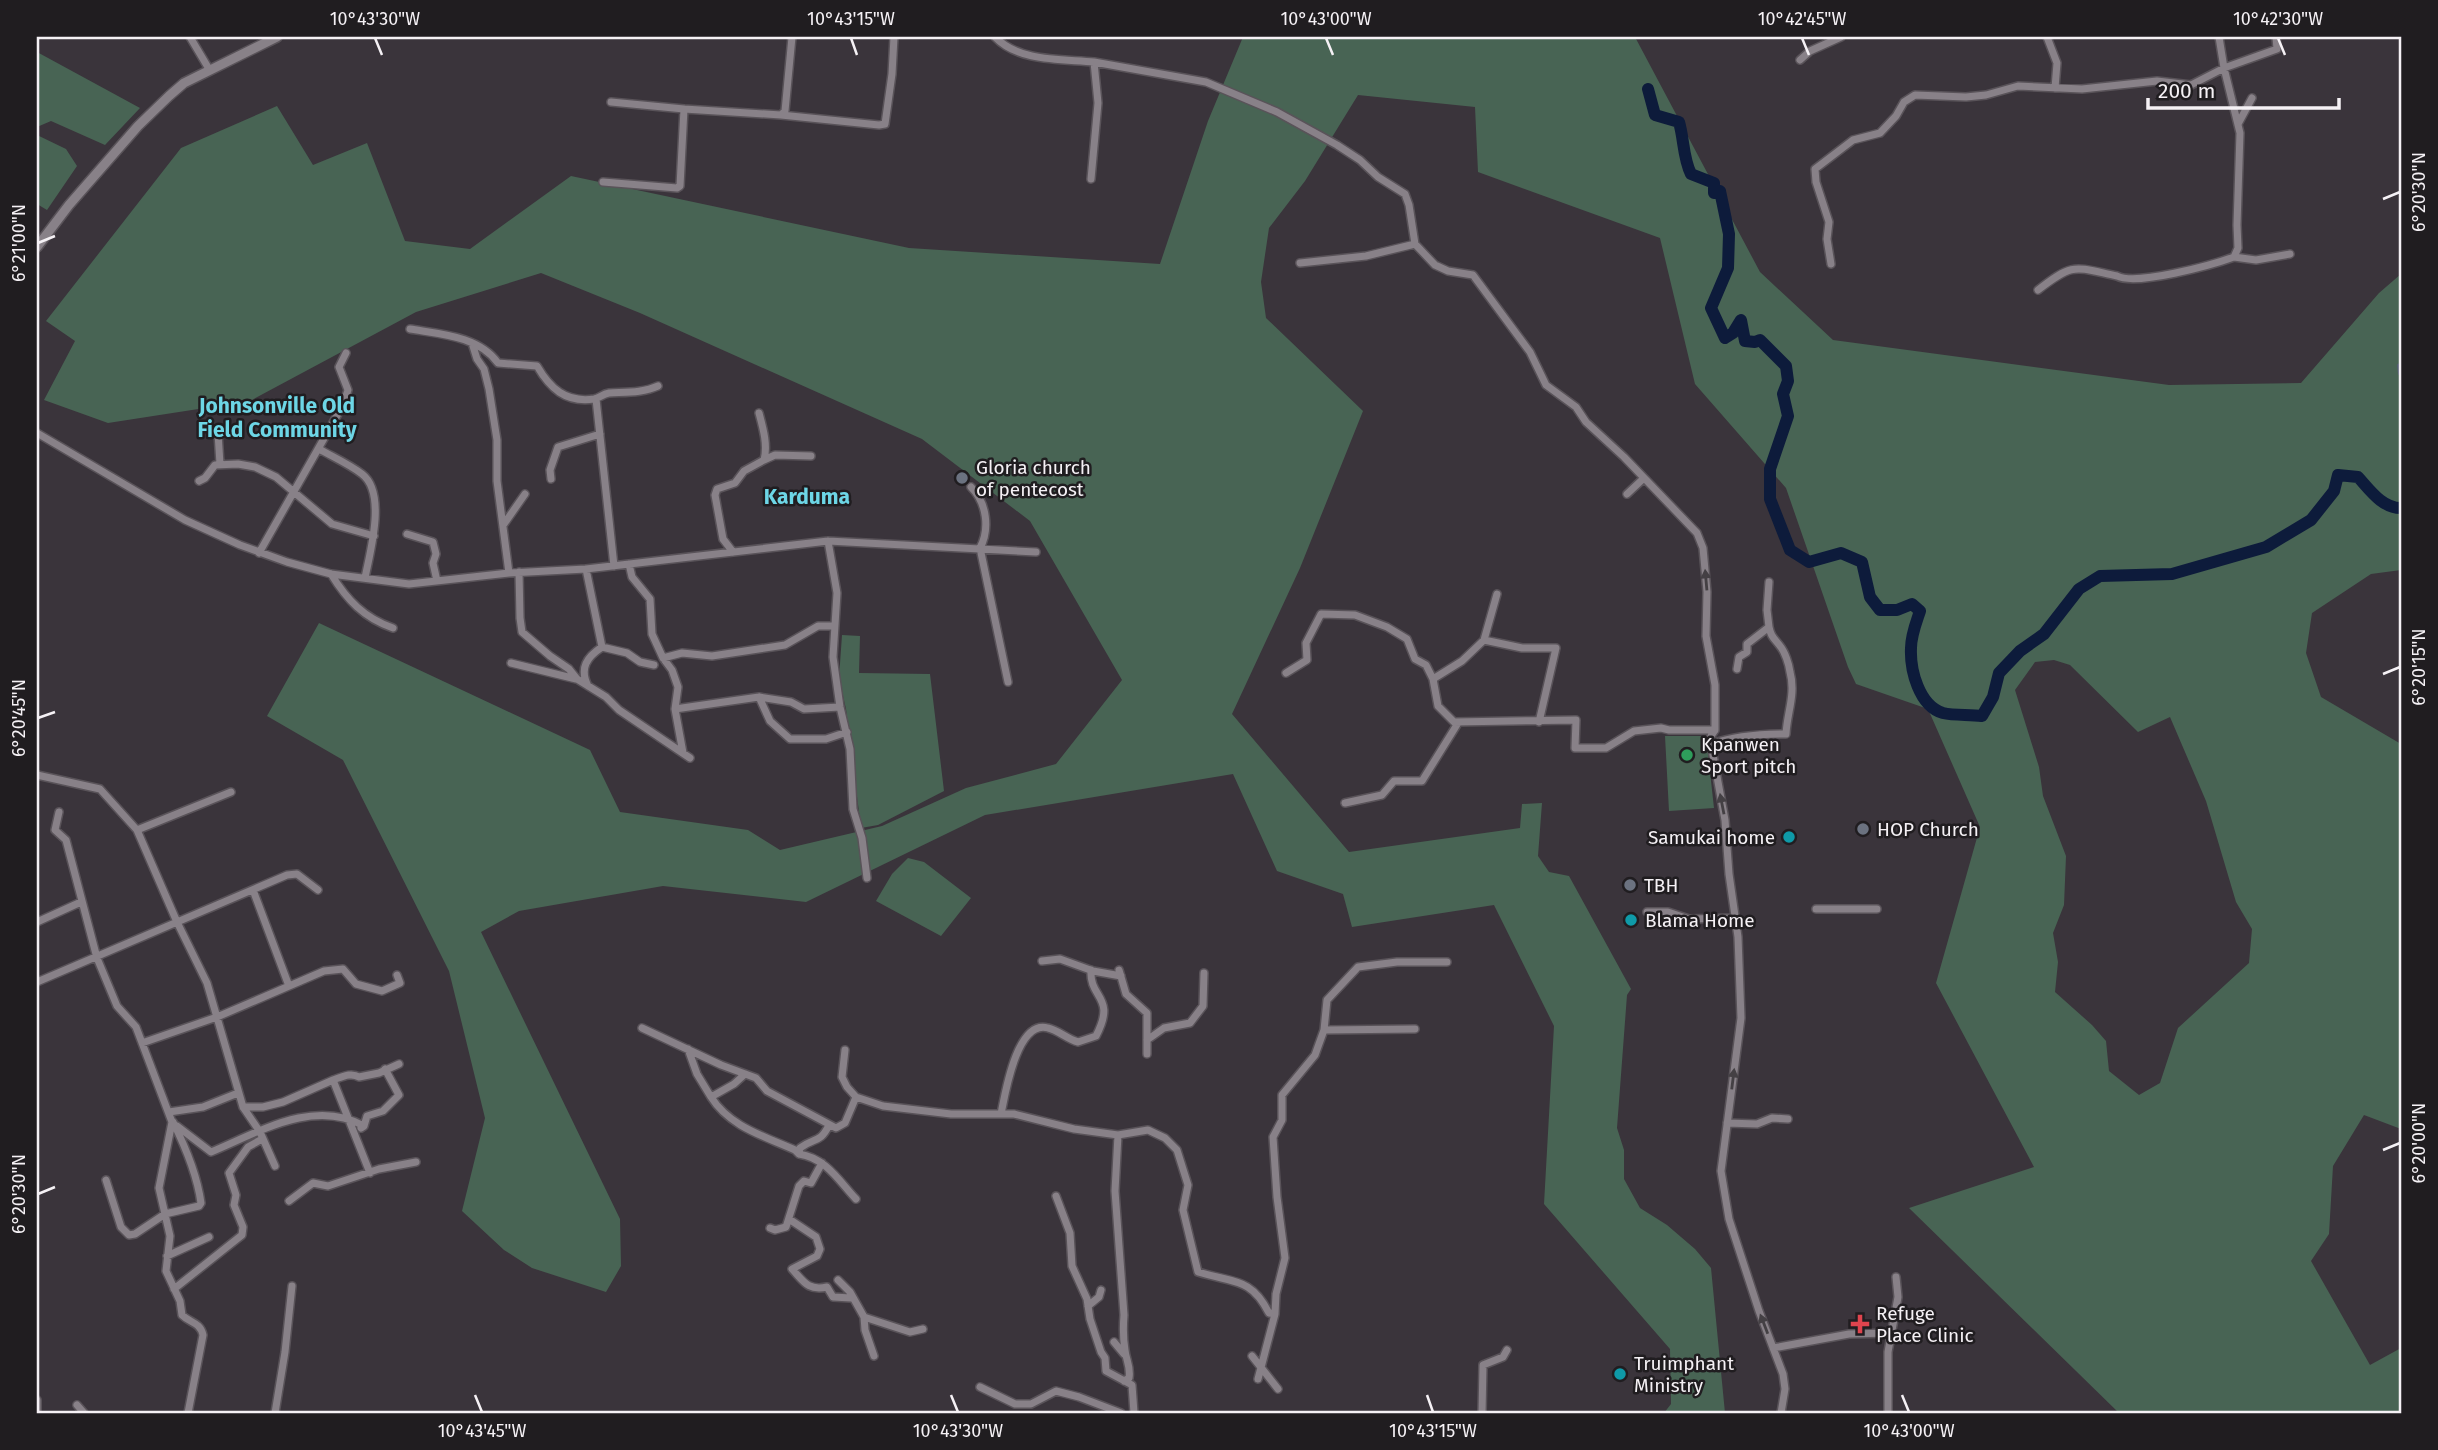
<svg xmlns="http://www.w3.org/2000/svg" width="2438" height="1450" viewBox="0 0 2438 1450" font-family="'Fira Sans',sans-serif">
<rect width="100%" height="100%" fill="#3a343b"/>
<path fill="#486454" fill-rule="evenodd" d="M 1243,37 L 1635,37 L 1760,272 L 1833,340 L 2169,385 L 2301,383 L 2379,293 L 2401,274 L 2401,570 L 2371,574 L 2312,613 L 2306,653 L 2321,697 L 2401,744 L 2401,1129 L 2364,1115 L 2333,1166 L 2329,1234 L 2311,1261 L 2370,1365 L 2401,1348 L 2401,1413 L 2119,1413 L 1909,1208 L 2034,1167 L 1936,983 L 1980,827 L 1928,709 L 1856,684 L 1848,667 L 1786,488 L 1695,384 L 1660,238 L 1478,172 L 1475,107 L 1358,95 L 1305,181 L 1269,228 L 1261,282 L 1266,318 L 1363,411 L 1300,568 L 1232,714 L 1349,852 L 1520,828 L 1522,804 L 1542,803 L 1538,856 L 1549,872 L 1569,876 L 1631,989 L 1627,995 L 1617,1128 L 1624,1150 L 1624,1179 L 1640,1208 L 1667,1225 L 1695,1249 L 1711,1268 L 1725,1413 L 1664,1413 L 1671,1404 L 1670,1349 L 1544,1204 L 1554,1026 L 1494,905 L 1352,927 L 1343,894 L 1277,871 L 1233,774 L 985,815 L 806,902 L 663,886 L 519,911 L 481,932 L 620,1219 L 621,1266 L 606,1292 L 532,1268 L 504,1250 L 462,1211 L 485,1118 L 449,971 L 343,760 L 267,716 L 319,623 L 590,750 L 620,812 L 748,830 L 780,850 L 882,826 L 966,788 L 1056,764 L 1122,680 L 1030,521 L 922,439 L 640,313 L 541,273 L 416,312 L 250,401 L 108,423 L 44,400 L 75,341 L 46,321 L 181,148 L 277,106 L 313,165 L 367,143 L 405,241 L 470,249 L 571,176 L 909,248 L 1160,264 L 1208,121 ZM 2054,660 L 2070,665 L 2138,732 L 2170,717 L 2206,801 L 2236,902 L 2252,929 L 2249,963 L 2178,1028 L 2160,1083 L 2139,1095 L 2109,1071 L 2106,1041 L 2092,1025 L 2055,992 L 2058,962 L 2053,933 L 2064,905 L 2066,856 L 2043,796 L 2039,767 L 2015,690 L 2035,662 Z
M 37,52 L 140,108 L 105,145 L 51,121 L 37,127 Z
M 37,135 L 66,149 L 77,166 L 47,210 L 37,204 Z
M 842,635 L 860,636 L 859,673 L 930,674 L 944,791 L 878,825 L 861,828 L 846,709 L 839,678 Z
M 1665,736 L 1706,736 L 1714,808 L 1669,811 Z
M 908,858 L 924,862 L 971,898 L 941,936 L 876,901 L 892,874 Z"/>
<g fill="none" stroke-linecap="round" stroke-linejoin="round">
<path stroke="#535b73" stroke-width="2" d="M 2399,374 L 2398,365 L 2401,363"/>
<path stroke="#0d1b3b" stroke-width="12" d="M 1648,89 L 1655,115 L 1679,122 C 1684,139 1683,158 1691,174 L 1714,183 L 1714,193 L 1720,191 L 1729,234 L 1728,268 L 1711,308 L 1725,338 L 1733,333 L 1741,320 L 1745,341 L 1755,342 L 1760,340 L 1786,366 L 1788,381 L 1783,394 L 1788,416 L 1770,469 L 1770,499 L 1790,550 L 1809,562 L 1841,553 L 1862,562 L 1870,597 L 1880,610 L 1897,610 L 1912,604 L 1920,611 C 1916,623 1911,635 1911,648 C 1910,670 1919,706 1943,713 C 1955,716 1970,714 1982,716 L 1993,697 L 1999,673 L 2020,651 L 2044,634 L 2079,589 L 2100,576 L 2172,574 L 2266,547 L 2311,520 L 2334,491 L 2338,475 L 2358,477 C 2370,490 2382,508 2401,508"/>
<defs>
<path id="minor" d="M 190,37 L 209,69
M 995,37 C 1019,62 1061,59 1094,62 L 1098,103 L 1091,179
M 2047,37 L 2057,63 L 2055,88
M 1800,60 L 1810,51 L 1841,37
M 1094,62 L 1206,82 L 1277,112 L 1337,145 L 1360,160 L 1378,177 L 1405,194 L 1409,205 L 1415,244 L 1435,265 L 1448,271 L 1473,275 L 1530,352 L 1546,385 L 1576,407 L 1586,422 L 1624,457 L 1697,533 L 1703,548 L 1707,592 L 1706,636 L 1715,685 L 1715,730 L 1711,736 L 1711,744 L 1725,820 L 1729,874 L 1738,937 L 1741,1018 L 1721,1171 L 1729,1219 L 1759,1311 L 1783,1374 L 1785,1389 L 1781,1413
M 611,102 L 684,109
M 781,115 L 879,125 L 885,124 L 892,74 L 894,37
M 2238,124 L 2252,98
M 603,182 L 677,188 L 680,186 L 684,109 L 781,115 L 785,111 L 792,37
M 2234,257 L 2256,260 L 2290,254
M 1300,263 L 1366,256 L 1415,244
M 1831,264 L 1827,239 L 1829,222 L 1816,182 L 1815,169 L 1853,140 L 1880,133 L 1896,116 L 1904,102 L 1915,95 L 1966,97 L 1986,95 L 2018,86 L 2082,89 L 2157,81 L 2191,85 L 2224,68 L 2277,49 L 2276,37
M 2038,290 C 2074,262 2074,267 2117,276 C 2136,286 2212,265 2234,257 L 2238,248 L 2237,225 L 2240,133 L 2224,68 L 2219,37
M 410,329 C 440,334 479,336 498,363 L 537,366 C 550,388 565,403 594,399 C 600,398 602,394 609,393 C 625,392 643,393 658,386
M 472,343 L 477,359 L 484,369 L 489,389 L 497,440 L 497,481 L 509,573
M 596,399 L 614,566
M 37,433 L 185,520 L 240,545 L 287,562 L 331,574 L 409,584 L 509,573 L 586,569 L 828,541 L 1036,552
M 218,433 L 220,464
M 319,449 C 333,457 349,464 362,474 C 387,493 370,552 365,578
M 764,460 L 775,455 L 811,456
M 551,479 L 550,470 L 558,447 L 600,434
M 199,481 L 205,478 L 215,465 L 238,464 L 255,467 L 276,477 L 332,524 L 374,536
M 971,487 C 987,503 990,529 980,548 L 1008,682
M 1627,494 L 1644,478
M 504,524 L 525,494
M 407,534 L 433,542 L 436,554 L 433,563 L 437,581
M 828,541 L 837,593 L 833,657 L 840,707 L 850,749 L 853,809 L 862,838 L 867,878
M 733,552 L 723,539 L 715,495 L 717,489 L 735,483 L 744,471 L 764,460 C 768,445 763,428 759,413
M 259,553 L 343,405 L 348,390 L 339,367 L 346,353
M 629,564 L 632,577 L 650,599 L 652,634 L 663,658 L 672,670 L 678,687 L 675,709 L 683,753
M 586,569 L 602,647 L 627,653 L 640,662 L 654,665
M 519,572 L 520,618 L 522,632 L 550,656 L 569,669 L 577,679 L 606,697 L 619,710 L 690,758
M 331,574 C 347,600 364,618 393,628
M 1497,594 L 1484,640 L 1462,661 L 1433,679 L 1438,706 L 1454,722 L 1576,720 L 1575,748 L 1606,748 L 1634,731 L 1661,728 L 1669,730 L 1715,730
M 1484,640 L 1522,648 L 1556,648 L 1539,722
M 663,658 L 682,653 L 712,656 L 785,645 L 818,626 L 835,626
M 511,663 L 576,679
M 1737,669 L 1739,657 L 1747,652 L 1747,644 L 1769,627 L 1767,610 L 1769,582
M 1286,673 L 1307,660 L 1306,643 L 1321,614 L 1355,615 L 1387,627 L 1407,639 L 1415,659 L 1426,665 L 1433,679
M 588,686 C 579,668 587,657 602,647
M 759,697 L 770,721 L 790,739 L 826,739 L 847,732
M 675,709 L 759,697 L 791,702 L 804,709 L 840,707
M 1711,744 C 1735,736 1760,734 1786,734 C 1787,713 1796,694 1790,672 C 1789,664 1785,652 1780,646 C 1774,638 1771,637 1769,627
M 37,775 L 100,789 L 137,830 L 177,922 L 207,983 L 243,1107 L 260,1132 L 275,1166
M 1345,803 L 1382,795 L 1394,781 L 1422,781 L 1458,723
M 59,812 L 55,830 L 66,840 L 97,958 L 117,1006 L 136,1027 L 172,1122 L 159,1188 L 170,1236 L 166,1271 L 180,1301 L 182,1315 C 190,1323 200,1322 203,1335 L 188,1413
M 137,830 L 231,792
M 253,890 L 289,986
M 1816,909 L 1877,909
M 1647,912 L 1668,912 L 1689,919 L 1735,918
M 37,922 L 81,902
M 1042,961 L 1060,959 L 1093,971 L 1121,976
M 1119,970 L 1126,994 L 1147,1013 L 1147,1054
M 37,982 L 287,875 L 297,874 L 318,890
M 642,1028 L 721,1065 L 756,1078 L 767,1091 L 836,1128 L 845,1123 L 856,1097
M 1324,1030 L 1415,1029
M 1147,1040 L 1164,1028 L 1190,1023 L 1203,1006 L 1204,973
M 142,1043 L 217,1017 L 324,971 L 343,969 L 356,984 L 382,991 L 400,983 L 397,975
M 688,1049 L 697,1074 L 711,1097 L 734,1084 L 745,1074
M 845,1050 L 842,1077 L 847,1087 L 856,1097 L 883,1106 L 951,1114 L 1014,1114 L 1074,1129 L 1118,1135 L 1115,1191 L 1124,1315 C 1123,1327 1123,1338 1125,1350 C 1126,1360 1131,1367 1129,1378 L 1124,1381
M 333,1080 C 342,1077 351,1072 359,1077 L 379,1073 L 399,1064
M 711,1097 C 730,1127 764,1136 795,1150 L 799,1154
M 243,1107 L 263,1107 L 283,1102 L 333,1080 L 370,1173
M 169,1112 L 203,1107 L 238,1093
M 1001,1114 C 1005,1094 1017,1019 1048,1028 C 1058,1030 1067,1039 1078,1042 L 1096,1036 C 1117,996 1089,999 1091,970
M 1727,1123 L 1757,1124 L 1772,1118 L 1788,1119
M 829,1125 C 820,1144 814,1137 800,1148 L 799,1154 C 826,1158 839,1181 856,1199
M 177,1126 L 211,1152 C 259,1132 314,1098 364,1126
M 361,1128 L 364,1126 L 367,1116 L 383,1111 L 399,1095 L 385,1069
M 1118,1135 L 1148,1130 L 1165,1138 L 1177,1150 L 1188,1185 L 1183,1210 L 1198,1272 C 1233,1283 1251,1277 1269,1313 L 1275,1314 L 1258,1379
M 106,1180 L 121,1227 L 129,1235 L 135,1234 L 165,1214 L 199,1206 L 201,1203 C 197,1174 186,1148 173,1122
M 1056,1196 L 1070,1233 L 1072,1266 L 1087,1299 L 1090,1319 L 1101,1352 L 1105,1358 L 1106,1371 L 1132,1385 L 1134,1413
M 289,1201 L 313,1183 L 328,1186 L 379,1169 L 416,1162
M 789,1219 L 816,1237 L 820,1249 L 817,1256 L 792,1269 C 804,1282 808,1291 827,1287 L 833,1297 L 851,1298
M 770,1228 L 775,1230 L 786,1227 L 799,1186 L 804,1181 L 811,1183 L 822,1163
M 167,1256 L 209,1237
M 838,1280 L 850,1292 L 864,1317 L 865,1330 L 874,1356
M 174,1289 L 242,1235 L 243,1227 L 234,1205 L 236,1195 L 229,1173 L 248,1147 L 262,1139
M 1088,1306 L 1099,1297 L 1101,1290
M 1275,1314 L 1276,1294 L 1285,1258 L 1277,1197 L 1273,1137 L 1282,1120 L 1282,1095 L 1315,1055 L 1324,1030 L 1327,1000 L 1358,967 L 1397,962 L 1447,962
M 864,1317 L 910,1332 L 923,1329
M 1114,1342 L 1124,1354
M 1773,1348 L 1849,1334 L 1890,1333
M 1252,1356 L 1278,1389
M 980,1387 L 1015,1404 L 1031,1404 L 1056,1391 L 1079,1397 L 1121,1413
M 37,1400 L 37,1410
M 77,1405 L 84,1413
M 275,1413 L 285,1352 L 292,1286
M 1482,1413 L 1483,1365 L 1503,1357 L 1507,1350
M 1888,1413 L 1888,1352 L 1898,1297 L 1896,1277"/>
<path id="tertiary" d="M 37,247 L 69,205 L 138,126 L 169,96 L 184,83 L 277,37"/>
</defs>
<use href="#minor" stroke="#595359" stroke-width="10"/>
<use href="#tertiary" stroke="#595359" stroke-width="12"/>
<use href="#minor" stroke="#888188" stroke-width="7"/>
<use href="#tertiary" stroke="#888188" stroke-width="9"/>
</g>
<defs><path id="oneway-solid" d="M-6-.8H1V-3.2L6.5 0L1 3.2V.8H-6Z" transform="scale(1.75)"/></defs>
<g fill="#444044">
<use href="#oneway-solid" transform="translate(1706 580) rotate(-95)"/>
<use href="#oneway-solid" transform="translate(1722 804) rotate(-101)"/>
<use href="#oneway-solid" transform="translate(1733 1079) rotate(-83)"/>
<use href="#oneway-solid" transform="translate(1764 1324) rotate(-111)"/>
</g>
<path fill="none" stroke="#f5f1f5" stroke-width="2.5" d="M 375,38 L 382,55M 851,38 L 857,55M 1326,38 L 1333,55M 1802,38 L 1809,55M 2278,38 L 2285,55M 2383,199 L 2400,192M 38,243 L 55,236M 2383,674 L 2400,667M 38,718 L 55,712M 2383,1150 L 2400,1143M 38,1194 L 55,1187M 475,1395 L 482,1412M 951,1395 L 958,1412M 1427,1395 L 1433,1412M 1902,1395 L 1909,1412"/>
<g fill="#6b7280" stroke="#201d20" stroke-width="2.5">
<circle cx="962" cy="478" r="7"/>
<circle cx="1863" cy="829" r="7"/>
<circle cx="1630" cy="885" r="7"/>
</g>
<circle fill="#2e9e5b" stroke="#201d20" stroke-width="2.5" cx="1687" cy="755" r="7"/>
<g fill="#0f9aa8" stroke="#201d20" stroke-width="2.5">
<circle cx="1789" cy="837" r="7"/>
<circle cx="1631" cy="920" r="7"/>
<circle cx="1620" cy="1374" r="7"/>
</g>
<path fill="#e0444e" stroke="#201d20" stroke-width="2.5" d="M1856.5 1313.5h7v7h7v7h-7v7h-7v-7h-7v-7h7z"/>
<g text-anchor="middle" stroke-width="5" stroke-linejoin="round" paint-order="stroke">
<g font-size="19" fill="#f5f1f5" stroke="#201d20" text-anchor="start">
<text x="976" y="474">Gloria church<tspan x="976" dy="22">of pentecost</tspan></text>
<text x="1701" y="751">Kpanwen<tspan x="1701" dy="22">Sport pitch</tspan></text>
<text x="1877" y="836">HOP Church</text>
<text x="1775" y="844" text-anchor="end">Samukai home</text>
<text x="1644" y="892">TBH</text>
<text x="1645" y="927">Blama Home</text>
<text x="1876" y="1320">Refuge<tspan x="1876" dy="22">Place Clinic</tspan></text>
<text x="1634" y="1370">Truimphant<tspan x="1634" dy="22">Ministry</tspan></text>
</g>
<g font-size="21" font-weight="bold" fill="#6dd6e6" stroke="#201d20">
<text x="277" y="413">Johnsonville Old<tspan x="277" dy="24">Field Community</tspan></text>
<text x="807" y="504">Karduma</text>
</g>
</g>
<rect width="2438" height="1450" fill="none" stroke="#201d20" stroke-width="77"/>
<path d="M2148 98v10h191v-10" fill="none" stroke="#f5f1f5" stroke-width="3.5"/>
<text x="2158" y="98" font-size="21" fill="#f5f1f5" stroke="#201d20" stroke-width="5" paint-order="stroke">200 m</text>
<rect x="38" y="38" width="2362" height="1374" fill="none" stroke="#f5f1f5" stroke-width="2.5"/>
<g font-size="18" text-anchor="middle" fill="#f5f1f5">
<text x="375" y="25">10°43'30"W</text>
<text x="851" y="25">10°43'15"W</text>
<text x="1326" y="25">10°43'00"W</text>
<text x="1802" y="25">10°42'45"W</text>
<text x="2278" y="25">10°42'30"W</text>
<text transform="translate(2419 192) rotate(-90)" y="6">6°20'30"N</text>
<text transform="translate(19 243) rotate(-90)" y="6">6°21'00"N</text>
<text transform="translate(2419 667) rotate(-90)" y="6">6°20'15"N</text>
<text transform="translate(19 718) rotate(-90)" y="6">6°20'45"N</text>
<text transform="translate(2419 1143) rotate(-90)" y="6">6°20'00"N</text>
<text transform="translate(19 1194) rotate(-90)" y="6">6°20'30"N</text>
<text x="482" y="1437">10°43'45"W</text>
<text x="958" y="1437">10°43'30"W</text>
<text x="1433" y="1437">10°43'15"W</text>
<text x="1909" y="1437">10°43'00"W</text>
</g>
</svg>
